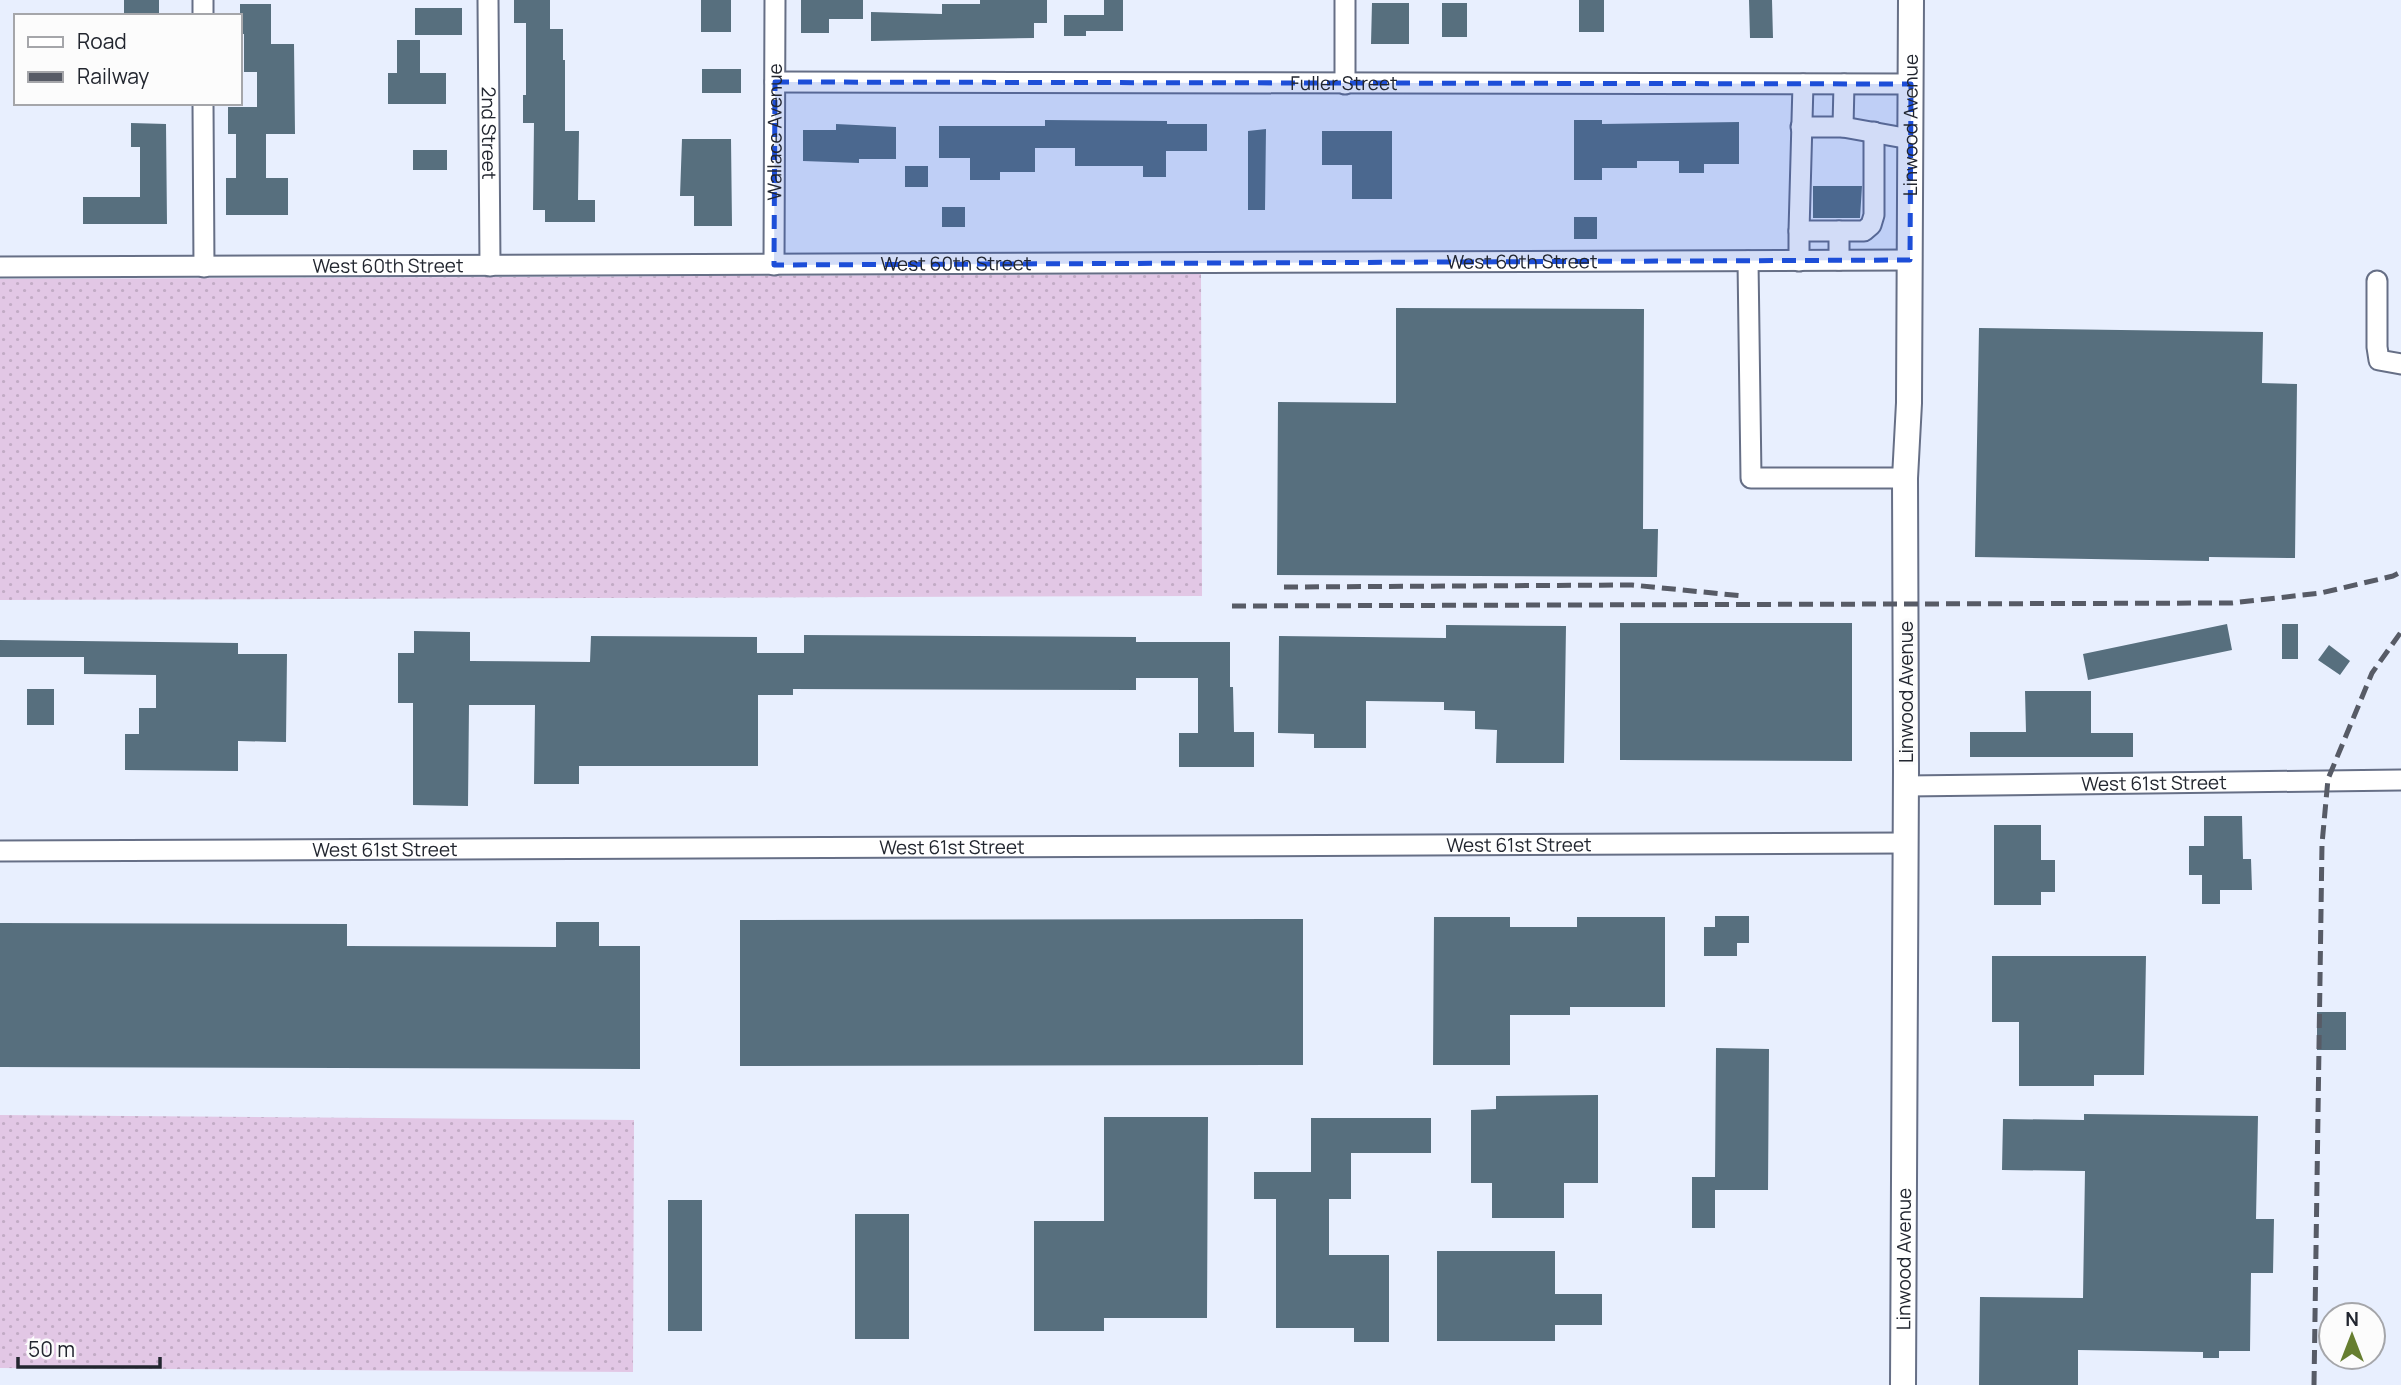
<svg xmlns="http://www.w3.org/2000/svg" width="2401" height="1385" viewBox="0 0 2401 1385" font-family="Manrope,sans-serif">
<defs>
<pattern id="grass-dots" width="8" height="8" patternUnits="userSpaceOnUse" patternTransform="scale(1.75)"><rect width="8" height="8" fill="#e2c7e5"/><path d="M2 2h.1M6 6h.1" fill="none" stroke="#c2abc5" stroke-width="1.8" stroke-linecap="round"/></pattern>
</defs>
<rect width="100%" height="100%" fill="#e8effe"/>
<path fill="url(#grass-dots)" d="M 1201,274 L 1202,596 L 0,600 L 0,279 Z
M 0,1115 L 634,1120 L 633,1372 L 0,1368 Z"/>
<path fill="#576f7e" d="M 124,0 L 159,0 L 159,16 L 124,16 Z
M 514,0 L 550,0 L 550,29 L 563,29 L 563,60 L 565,60 L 565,131 L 579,131 L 578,200 L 595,200 L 595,222 L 545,222 L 545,210 L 533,210 L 534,123 L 523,123 L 523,95 L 526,95 L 526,23 L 514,23 Z
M 701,0 L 731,0 L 731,32 L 701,32 Z
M 801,0 L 863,0 L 863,19 L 829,19 L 829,33 L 801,33 Z
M 980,0 L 1047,0 L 1047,23 L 1034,23 L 1034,38 L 871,41 L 871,12 L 942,14 L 942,4 L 980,4 Z
M 1104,0 L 1123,0 L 1123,31 L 1086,31 L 1086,36 L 1064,36 L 1064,15 L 1104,15 Z
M 1579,0 L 1604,0 L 1604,32 L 1579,32 Z
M 1749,0 L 1772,0 L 1773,38 L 1750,38 Z
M 1372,3 L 1409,3 L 1409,44 L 1371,44 Z
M 1442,3 L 1467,3 L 1467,37 L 1442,37 Z
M 240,4 L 271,4 L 271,44 L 294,44 L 295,134 L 266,134 L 266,178 L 288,178 L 288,215 L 226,215 L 226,178 L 236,178 L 236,134 L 228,134 L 228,107 L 257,107 L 257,72 L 244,72 L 244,34 L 240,34 Z
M 415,8 L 462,8 L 462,35 L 415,35 Z
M 397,40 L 420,40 L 420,73 L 446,73 L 446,104 L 388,104 L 388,73 L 397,73 Z
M 702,69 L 741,69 L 741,93 L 702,93 Z
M 1045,120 L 1167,121 L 1167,124 L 1207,124 L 1207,151 L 1166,151 L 1166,177 L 1143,177 L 1143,166 L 1075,166 L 1075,148 L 1035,148 L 1035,172 L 1000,172 L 1000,180 L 970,180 L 970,158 L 939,158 L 939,126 L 1045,126 Z
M 1574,120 L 1602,120 L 1602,124 L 1739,122 L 1739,164 L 1704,164 L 1704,173 L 1679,173 L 1679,161 L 1637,161 L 1637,168 L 1602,168 L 1602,180 L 1574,180 Z
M 131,123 L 166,124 L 167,224 L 83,224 L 83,197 L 140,197 L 140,147 L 131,147 Z
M 836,124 L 896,127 L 896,159 L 859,159 L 859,163 L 803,161 L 803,130 L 836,130 Z
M 1266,129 L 1265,210 L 1248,210 L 1248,131 Z
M 1322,131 L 1392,131 L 1392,199 L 1352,199 L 1352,165 L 1322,165 Z
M 682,139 L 731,139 L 732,226 L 694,226 L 694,196 L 680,196 Z
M 413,150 L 447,150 L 447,170 L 413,170 Z
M 905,166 L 928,166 L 928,187 L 905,187 Z
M 1813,186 L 1862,186 L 1860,218 L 1813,218 Z
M 942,207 L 965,207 L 965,227 L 942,227 Z
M 1574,217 L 1597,217 L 1597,239 L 1574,239 Z
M 1396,308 L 1644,309 L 1643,529 L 1658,529 L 1657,577 L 1277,575 L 1278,402 L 1396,403 Z
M 1979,328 L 2263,332 L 2262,383 L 2297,384 L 2295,558 L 2209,557 L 2209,561 L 1975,557 Z
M 1620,623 L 1852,623 L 1852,761 L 1620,760 Z
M 2227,624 L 2232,650 L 2088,680 L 2083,654 Z
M 2282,624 L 2298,624 L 2298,659 L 2282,659 Z
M 1446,625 L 1566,626 L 1564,763 L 1496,763 L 1497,730 L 1475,729 L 1475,711 L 1444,710 L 1444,702 L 1366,701 L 1366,748 L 1314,748 L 1314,734 L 1278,733 L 1279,636 L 1446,638 Z
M 414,631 L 470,632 L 470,661 L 590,662 L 591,636 L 757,637 L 757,653 L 804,653 L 804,635 L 1136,637 L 1136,642 L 1230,642 L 1230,687 L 1233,687 L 1234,732 L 1254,732 L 1254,767 L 1179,767 L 1179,733 L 1198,733 L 1198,678 L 1136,678 L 1136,690 L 793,689 L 793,695 L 758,695 L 758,766 L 579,766 L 579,784 L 534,784 L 535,705 L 469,705 L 468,806 L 413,805 L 413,703 L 398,703 L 398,653 L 414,653 Z
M 0,640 L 238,643 L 238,654 L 287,654 L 286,742 L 238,741 L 238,771 L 125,770 L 125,734 L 139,734 L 139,708 L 156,708 L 156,675 L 84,674 L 84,657 L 0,657 Z
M 2329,645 L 2350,661 L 2340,675 L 2318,660 Z
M 27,689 L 54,689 L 54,725 L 27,725 Z
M 2025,691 L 2091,691 L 2091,733 L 2133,733 L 2133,757 L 1970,757 L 1970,732 L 2026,732 Z
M 2204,816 L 2242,816 L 2243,859 L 2251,859 L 2252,890 L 2220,890 L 2220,904 L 2202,904 L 2202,875 L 2189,875 L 2189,846 L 2204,846 Z
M 1994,825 L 2041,825 L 2041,860 L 2055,860 L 2055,892 L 2041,892 L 2041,905 L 1994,905 Z
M 1715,916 L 1749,916 L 1749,943 L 1737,943 L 1737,956 L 1704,956 L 1704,927 L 1715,927 Z
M 1434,917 L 1510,917 L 1510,927 L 1577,927 L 1577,917 L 1665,917 L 1665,1007 L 1570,1007 L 1570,1015 L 1510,1015 L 1510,1065 L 1433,1065 Z
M 1303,919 L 1303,1065 L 740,1066 L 740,920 Z
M 556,922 L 599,922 L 599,946 L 640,946 L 640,1069 L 0,1067 L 0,923 L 347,924 L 347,946 L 556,947 Z
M 1992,956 L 2146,956 L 2144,1075 L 2094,1075 L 2094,1086 L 2019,1086 L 2019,1022 L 1992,1022 Z
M 2317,1012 L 2346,1012 L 2346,1050 L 2317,1050 Z
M 1716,1048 L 1769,1049 L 1768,1190 L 1715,1190 L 1715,1228 L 1692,1228 L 1692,1177 L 1715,1177 Z
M 1598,1095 L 1598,1183 L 1564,1183 L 1564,1218 L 1492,1218 L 1492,1183 L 1471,1183 L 1471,1110 L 1496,1109 L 1496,1096 Z
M 2084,1114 L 2258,1116 L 2256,1219 L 2274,1219 L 2273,1273 L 2251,1273 L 2250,1351 L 2219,1351 L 2219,1358 L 2203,1358 L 2203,1352 L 2078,1350 L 2078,1385 L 1979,1385 L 1980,1297 L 2083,1298 L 2085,1171 L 2002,1170 L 2003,1119 L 2084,1120 Z
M 1104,1117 L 1208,1117 L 1207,1318 L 1104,1318 L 1104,1331 L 1034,1331 L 1034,1221 L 1104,1221 Z
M 1311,1118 L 1431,1118 L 1431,1153 L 1351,1153 L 1351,1199 L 1329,1199 L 1329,1255 L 1389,1255 L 1389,1342 L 1354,1342 L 1354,1328 L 1276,1328 L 1276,1199 L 1254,1199 L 1254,1172 L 1311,1172 Z
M 668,1200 L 702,1200 L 702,1331 L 668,1331 Z
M 855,1214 L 909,1214 L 909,1339 L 855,1339 Z
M 1437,1251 L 1555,1251 L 1555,1294 L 1602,1294 L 1602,1325 L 1555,1325 L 1555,1341 L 1437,1341 Z"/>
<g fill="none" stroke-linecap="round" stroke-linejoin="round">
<defs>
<g id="minor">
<path d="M 203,0 L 203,16"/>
<path id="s1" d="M 488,0 L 490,266"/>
<path id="s2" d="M 775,82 L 1911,84"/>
<path d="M 1345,84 L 1345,0"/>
<path d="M 203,103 L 204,267"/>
<path d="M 1801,127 L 1843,127 L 1844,84"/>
<path d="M 1843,127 L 1910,139"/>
<path d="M 1799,231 L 1803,84"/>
<path d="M 1839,231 L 1864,231 L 1871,225 L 1874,215 L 1874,132"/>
<path d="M 1748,261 L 1751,478 L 1905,478"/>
<path d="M 1799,261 L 1799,231 L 1839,231 L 1839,260"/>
<path id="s3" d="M 774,265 L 775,0"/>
<path id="s4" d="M 0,267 L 1910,260"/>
<path d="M 2377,281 L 2377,347 L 2379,360 L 2401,364"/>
<path id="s5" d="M 1906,786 L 2401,780"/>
<path id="s6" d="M 0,851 L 1904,843"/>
</g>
<g id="major">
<path id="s7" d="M 1903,1385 L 1906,771 L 1905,478 L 1909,403 L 1911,0"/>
</g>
</defs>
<use href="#minor" stroke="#666f86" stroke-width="23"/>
<use href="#major" stroke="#666f86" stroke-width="28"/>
<use href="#minor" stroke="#fff" stroke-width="19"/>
<use href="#major" stroke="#fff" stroke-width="24"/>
<path stroke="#575b66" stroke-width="5" stroke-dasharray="14 7" stroke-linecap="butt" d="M 1284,587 L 1632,585 L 1743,596
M 1232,606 L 2232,603 L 2321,593 L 2393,576 L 2401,572
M 2314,1385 L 2322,844 L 2328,779 L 2372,673 L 2401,632"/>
</g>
<path fill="#1d4ed8" fill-opacity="0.2" stroke="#1d4ed8" stroke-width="5" stroke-dasharray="14 9" stroke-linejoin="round" d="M 775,82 L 1911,84 L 1910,260 L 774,265 Z"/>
<g text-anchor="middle" stroke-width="7" stroke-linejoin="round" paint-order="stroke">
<g font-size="19" fill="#22262f" stroke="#fcfcfc">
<text dy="7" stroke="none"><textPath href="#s2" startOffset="569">Fuller Street</textPath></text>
<text dy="7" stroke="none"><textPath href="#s7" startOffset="1260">Linwood Avenue</textPath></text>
<text dy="7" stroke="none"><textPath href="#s3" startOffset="133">Wallace Avenue</textPath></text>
<text dy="7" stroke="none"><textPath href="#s1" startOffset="133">2nd Street</textPath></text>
<text dy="7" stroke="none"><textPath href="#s4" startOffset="1522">West 60th Street</textPath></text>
<text dy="7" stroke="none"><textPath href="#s4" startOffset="956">West 60th Street</textPath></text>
<text dy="7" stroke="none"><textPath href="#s4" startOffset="388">West 60th Street</textPath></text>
<text transform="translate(1906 692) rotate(-90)" y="7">Linwood Avenue</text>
<text dy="7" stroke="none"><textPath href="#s5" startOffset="248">West 61st Street</textPath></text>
<text dy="7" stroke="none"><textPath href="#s6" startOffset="1519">West 61st Street</textPath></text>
<text dy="7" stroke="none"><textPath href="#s6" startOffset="952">West 61st Street</textPath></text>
<text dy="7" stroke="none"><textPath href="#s6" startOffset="385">West 61st Street</textPath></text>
<text dy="7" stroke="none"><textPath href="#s7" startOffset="126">Linwood Avenue</textPath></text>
</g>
</g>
<rect x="14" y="14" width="228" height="91" fill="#fcfcfc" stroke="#a5a6aa" stroke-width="2"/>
<rect x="28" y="37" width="35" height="10" fill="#ffffff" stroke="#a5a6aa" stroke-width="2"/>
<text x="77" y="49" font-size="21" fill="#22262f">Road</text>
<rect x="28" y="72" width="35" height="10" fill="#575b66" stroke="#a5a6aa" stroke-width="2"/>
<text x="77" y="84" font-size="21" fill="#22262f">Railway</text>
<g transform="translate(2352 1336)"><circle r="33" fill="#fcfcfc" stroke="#a5a6aa" stroke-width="2"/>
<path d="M0-5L12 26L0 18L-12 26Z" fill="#667e30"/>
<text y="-10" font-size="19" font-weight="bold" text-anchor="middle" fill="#22262f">N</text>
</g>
<path d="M18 1357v10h142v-10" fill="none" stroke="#22262f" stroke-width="3.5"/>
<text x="28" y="1357" font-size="21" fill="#22262f" stroke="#fcfcfc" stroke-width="5" paint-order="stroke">50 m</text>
</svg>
